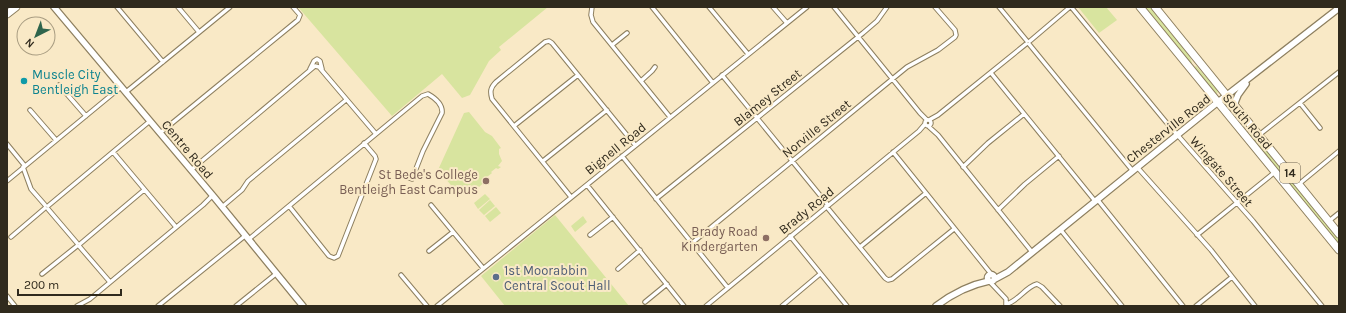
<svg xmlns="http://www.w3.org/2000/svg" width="1346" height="313" viewBox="0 0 1346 313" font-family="Karla,sans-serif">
<rect width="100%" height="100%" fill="#f9e9c6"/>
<path fill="#d8e49f" d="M 298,7 L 548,7 L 499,47 L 501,50 L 489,61 L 470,95 L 462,98 L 442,74 L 392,116 Z
M 1078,7 L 1106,7 L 1117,20 L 1099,33 Z
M 1145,7 L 1151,7 C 1160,17 1193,54 1192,64 L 1189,63 L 1153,20 Z
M 1196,66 L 1218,90 L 1217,94 L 1193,68 Z
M 469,112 L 485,132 L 492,136 L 501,148 L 499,149 L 499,154 L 502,161 L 498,166 L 501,167 L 498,169 L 496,168 L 491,172 L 492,173 L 487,177 L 488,179 L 479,187 L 478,186 L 472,191 L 470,190 L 467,192 L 466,191 L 461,195 L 456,191 L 438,170 L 464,113 Z
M 1249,129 L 1251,130 L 1336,233 L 1339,238 L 1339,246 L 1262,153 L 1249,133 Z
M 485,194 L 490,199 L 478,209 L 474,203 Z
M 490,200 L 495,206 L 484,215 L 479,210 Z
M 496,207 L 501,213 L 490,222 L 485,216 Z
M 555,215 L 629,306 L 505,306 L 481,276 Z
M 583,216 L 587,222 L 575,232 L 571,226 Z"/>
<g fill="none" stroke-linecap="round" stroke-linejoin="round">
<defs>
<path id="street" d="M 117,7 L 163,62
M 178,7 L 199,32
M 592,7 L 591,15 L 593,22 L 670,117
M 652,7 L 713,83
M 709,7 L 748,54
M 773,7 L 787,23
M 834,7 L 920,113 L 927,120
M 999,7 L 1027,41
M 1072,8 L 1166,122 L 1253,221 L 1322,306
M 1030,41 L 1070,7
M 1029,44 L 1132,170
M 612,45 L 627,33
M 310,69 L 314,61 L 317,59 L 320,61 L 322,69
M 991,73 L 1095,201
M 722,75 L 828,205
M 641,81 L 652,71 L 655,67
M 59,85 L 86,116
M 126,92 L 230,7
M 1300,103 L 1320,128
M 30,110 L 56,140
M925 123a3 3 0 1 1 6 0a3 3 0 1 1-6 0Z
M 929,120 L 938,115 L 1026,44
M 514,126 L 578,75
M 928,126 L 938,135 L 1032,252
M 160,133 L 298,20 L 300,15 L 293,7
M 1259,135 L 1339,72
M 7,144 L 25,166
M 113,152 L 176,227
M 893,152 L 992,275
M 622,156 L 728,288
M 543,161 L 607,110
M 23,167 L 31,189 L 45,205
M 963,167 L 988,143 L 1024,114
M 1137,167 L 1211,250 L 1255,306
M 191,170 L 315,66 L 319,67 L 376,134
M 7,181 L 121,87
M 1299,184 L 1339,151
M 587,185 L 684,306
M 571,197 L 492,99 C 490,92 490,88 496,82 L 545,42 L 549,41 L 552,43 L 635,145
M 656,199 L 863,33 L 877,21 L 887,7
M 1097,199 L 1183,306
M 431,205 L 483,268
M 48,206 L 150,121
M 289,206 L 329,256 L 334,258 L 338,256 L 376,159 L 375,156 L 364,143
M 826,206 L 885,278 L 888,280 L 892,279 L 954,229
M 222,207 L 242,190 L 248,181 L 346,100
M 48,209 L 77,243
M 998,210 L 1025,184 L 1059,156
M 1329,221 L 1339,213
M 1060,229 L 1122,306
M 590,235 L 613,217
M 1197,235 L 1275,172
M 790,236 L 847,306
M 11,237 L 45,208
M 249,239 L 422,96 L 428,94 C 435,98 443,104 442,113 L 423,151 L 412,179 L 407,177
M 692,243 L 907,67 L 938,50 L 955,37 L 956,35 L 955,30 L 935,7
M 80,244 L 144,190
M 79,246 L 110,282
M 860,247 L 926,193
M 429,251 L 453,232
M 618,269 L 640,250
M 42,274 L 77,246
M 401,275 L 427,306
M 990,282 L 1006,299 L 1006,305
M 7,296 L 15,306
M 645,302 L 667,284
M 1006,304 C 1018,302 1025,287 1037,284 L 1042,287 L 1060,306
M 77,306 L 90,299 L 203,205 L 213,195
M 158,306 L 246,235
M 236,306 L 277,273
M 437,306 L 807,7
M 706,306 L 919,131 L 925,124
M 782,306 L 820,274
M 1196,306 L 1232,277"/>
<path id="secondary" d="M 54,7 L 214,197 L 303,306
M 1234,105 L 1238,95 L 1246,84
M987.5 278a3.5 3.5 0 1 1 7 0a3.5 3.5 0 1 1-7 0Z
M 995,279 L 1008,272 L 1213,106 L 1339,8
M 936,306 C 952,294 969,285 989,281"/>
<path id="highway" d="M 1140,7 L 1339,250
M 1155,7 L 1339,234
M 7,14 L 16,7"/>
</defs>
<use href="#street" stroke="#8d7f5f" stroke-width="5.5"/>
<use href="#secondary" stroke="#8d7f5f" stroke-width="8"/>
<use href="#highway" stroke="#8d7f5f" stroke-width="9"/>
<use href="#street" stroke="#fff" stroke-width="3.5"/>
<use href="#secondary" stroke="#fff" stroke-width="5.5"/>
<use href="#highway" stroke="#fff" stroke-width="7"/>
</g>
<circle fill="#0f9aa8" stroke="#f9e9c6" stroke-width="1.5" cx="24" cy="81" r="4"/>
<g fill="#8d6e63" stroke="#f9e9c6" stroke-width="1.5">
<circle cx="486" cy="181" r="4"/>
<circle cx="766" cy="238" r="4"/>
</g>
<circle fill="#5c6f8a" stroke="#f9e9c6" stroke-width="1.5" cx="496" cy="277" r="4"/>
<g text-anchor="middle" stroke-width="4" stroke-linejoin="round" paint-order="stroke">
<rect fill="#f9e9c6" stroke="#6c6350" stroke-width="1" x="1280" y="163" width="20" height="20" rx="3"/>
<g font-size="12" font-weight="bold" fill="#302a1d">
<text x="1290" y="177">14</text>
</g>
<g font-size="13" fill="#0d838f" stroke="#f9e9c6" text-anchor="start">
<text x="32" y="79">Muscle City<tspan x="32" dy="15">Bentleigh East</tspan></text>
</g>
<g font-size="13" fill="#302a1d" stroke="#f9e9c6">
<text transform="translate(767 97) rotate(-39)" y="5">Blamey Street</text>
<text transform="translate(1248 121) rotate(50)" y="5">South Road</text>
<text transform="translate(816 128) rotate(-39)" y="5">Norville Street</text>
<text transform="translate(1168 128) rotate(-38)" y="5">Chesterville Road</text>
<text transform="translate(615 148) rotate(-39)" y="5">Bignell Road</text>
<text transform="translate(188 149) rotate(50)" y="5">Centre Road</text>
<text transform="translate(1222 171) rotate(49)" y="5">Wingate Street</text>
<text transform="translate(806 210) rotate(-39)" y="5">Brady Road</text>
</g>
<g font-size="13" fill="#785e54" stroke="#f9e9c6" text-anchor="end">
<text x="478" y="179">St Bede's College<tspan x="478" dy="15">Bentleigh East Campus</tspan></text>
<text x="758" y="236">Brady Road<tspan x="758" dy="15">Kindergarten</tspan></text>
</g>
<g font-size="13" fill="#4e5e75" stroke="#f9e9c6" text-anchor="start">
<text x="504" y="275">1st Moorabbin<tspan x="504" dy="15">Central Scout Hall</tspan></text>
</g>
</g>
<rect width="1346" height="313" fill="none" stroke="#302a1d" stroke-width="16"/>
<g transform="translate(36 36) rotate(222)"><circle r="19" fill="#f9e9c6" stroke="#a99d82"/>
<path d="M0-3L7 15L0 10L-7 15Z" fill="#2f654c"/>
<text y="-6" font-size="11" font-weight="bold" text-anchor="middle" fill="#302a1d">N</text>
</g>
<path d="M18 289v6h103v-6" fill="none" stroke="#302a1d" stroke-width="2"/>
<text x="24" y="289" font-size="12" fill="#302a1d" stroke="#f9e9c6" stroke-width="3" paint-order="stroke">200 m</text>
</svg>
